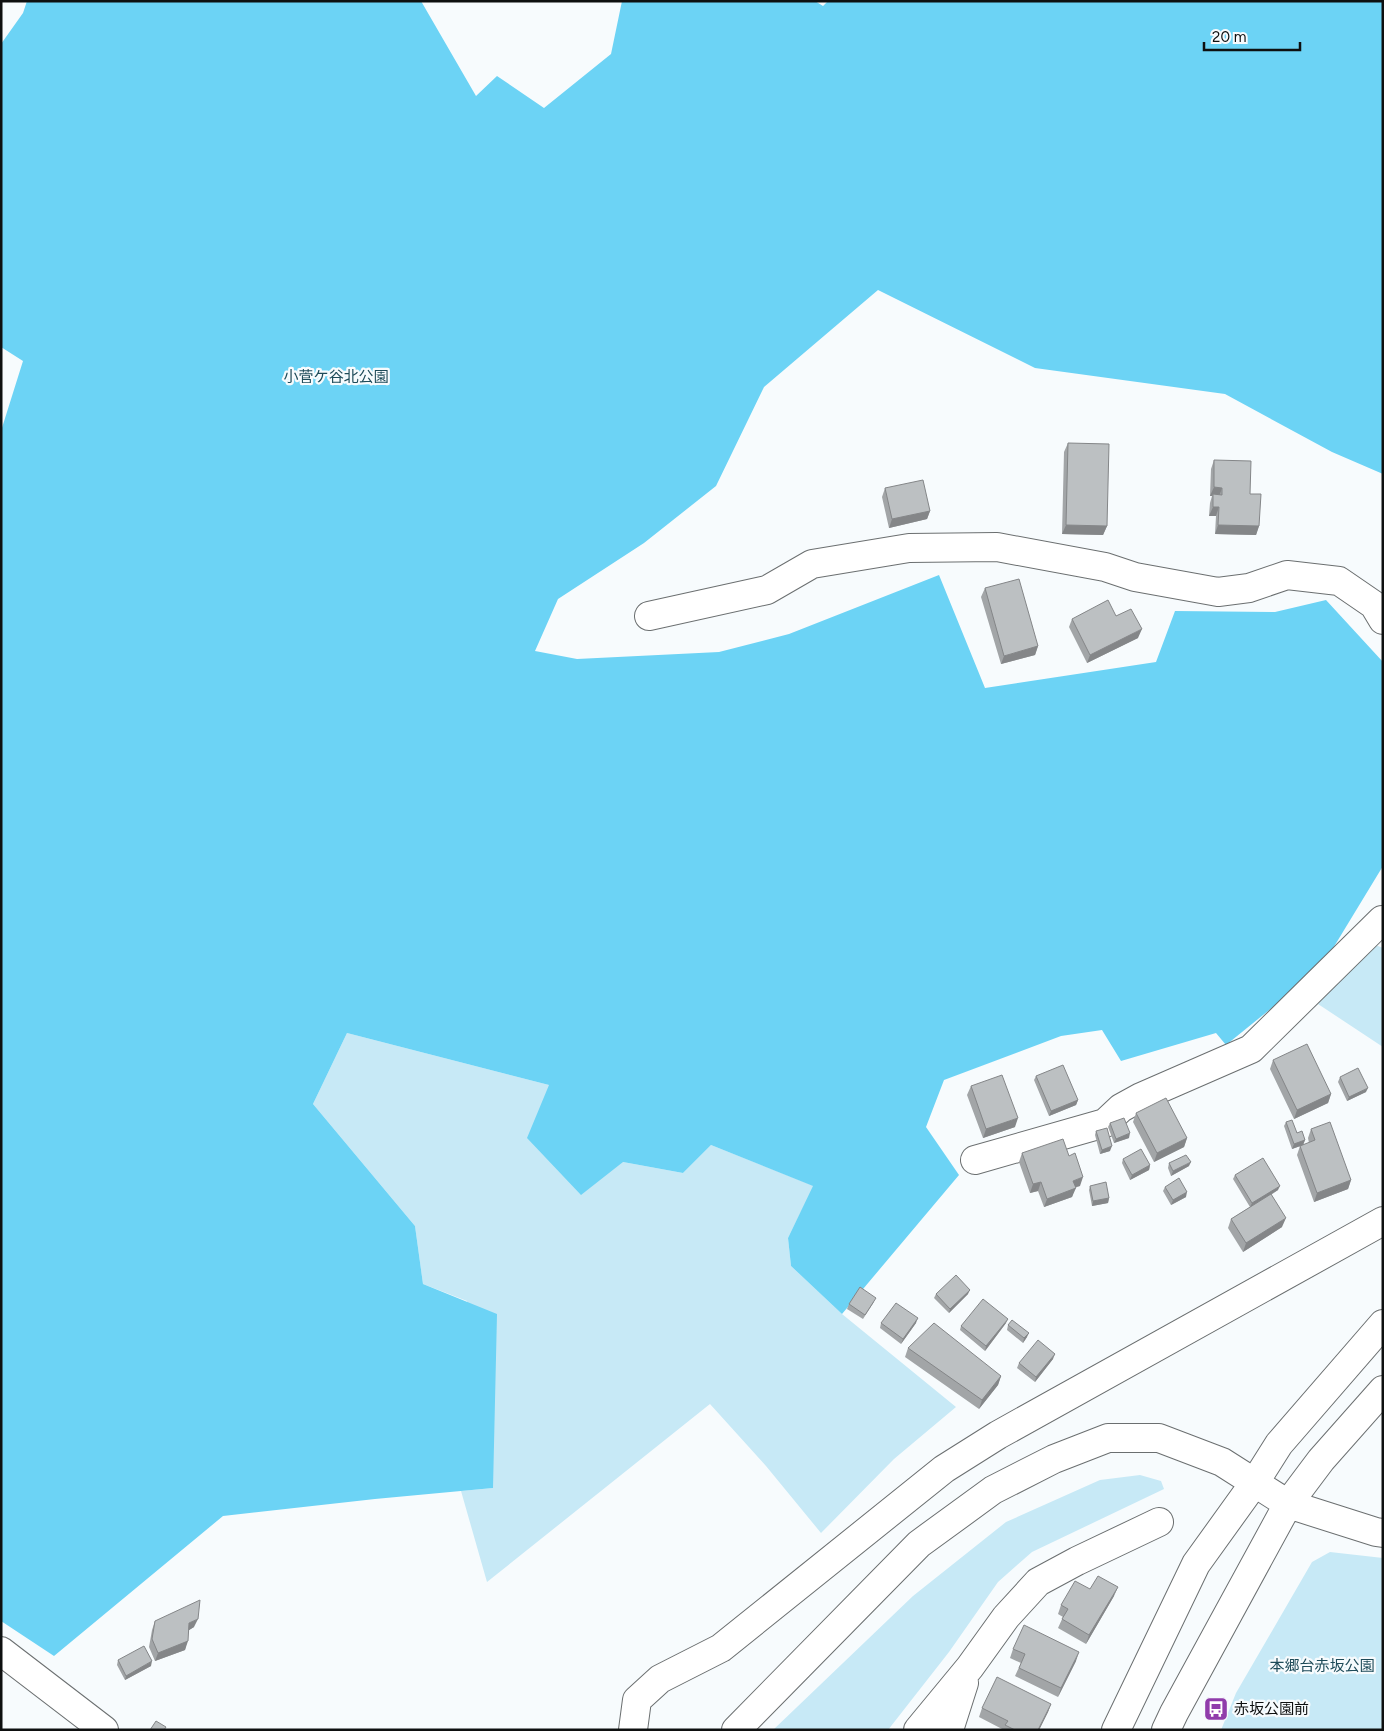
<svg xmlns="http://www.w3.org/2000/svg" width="1384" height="1731" viewBox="0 0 1384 1731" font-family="Figtree,'Noto Sans JP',sans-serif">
<rect width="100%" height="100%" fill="#f7fbfd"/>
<path fill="#c7e9f6" d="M 1373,944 L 1383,948 L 1383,1047 L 1318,1004 Z
M 347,1033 L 549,1085 L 623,1162 L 683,1173 L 711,1145 L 814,1186 L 788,1238 L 791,1266 L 842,1314 L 956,1407 L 894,1459 L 821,1533 L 766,1466 L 710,1404 L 487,1582 L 461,1491 L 493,1488 L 467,1301 L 423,1284 L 415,1226 L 313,1104 Z
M 1140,1475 L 1161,1481 L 1164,1489 L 1032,1552 L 998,1582 L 949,1652 L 888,1730 L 773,1730 L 913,1596 L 1006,1522 L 1100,1480 Z
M 1330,1552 L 1383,1558 L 1383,1730 L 1221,1730 L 1236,1693 L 1312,1562 Z"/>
<path fill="#6cd3f5" d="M 27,1 L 421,1 L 476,96 L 497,76 L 544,108 L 611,54 L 622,1 L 815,1 L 823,6 L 828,1 L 1383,1 L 1383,474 L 1332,452 L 1225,394 L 1035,368 L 878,290 L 764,387 L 716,486 L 644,543 L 558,599 L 535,651 L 577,659 L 719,652 L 789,634 L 939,575 L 985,688 L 1156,662 L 1175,611 L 1275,612 L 1326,600 L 1383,662 L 1383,866 L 1321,968 L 1226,1045 L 1216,1033 L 1121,1061 L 1102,1030 L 1061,1036 L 944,1080 L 926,1127 L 959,1175 L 842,1314 L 791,1266 L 788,1238 L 813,1186 L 711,1145 L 683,1173 L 623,1162 L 581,1195 L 527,1138 L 549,1085 L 347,1033 L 313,1104 L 415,1226 L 423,1284 L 497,1314 L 493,1488 L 375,1499 L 223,1516 L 54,1656 L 1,1621 L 1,431 L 23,361 L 1,347 L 1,44 L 23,13 Z"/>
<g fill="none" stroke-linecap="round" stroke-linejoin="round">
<defs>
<path id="minor" d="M 649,616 L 767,590 L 812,564 L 909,548 L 997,547 L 1105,567 L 1135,577 L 1218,592 L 1249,588 L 1287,575 L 1339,581 L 1374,605 L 1383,620
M 975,1160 L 1105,1123 L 1121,1108 L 1141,1097 L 1251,1049 L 1382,920
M 1,1651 L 104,1730
M 633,1730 L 637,1700 L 660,1679 L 721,1648 L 944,1469 L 998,1435 L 1383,1221
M 736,1730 L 919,1544 L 993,1490 L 1054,1459 L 1108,1438 L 1159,1438 L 1222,1462 L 1288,1504 L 1376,1532 L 1383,1533
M 918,1730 L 970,1667 L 1006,1617 L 1038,1582 L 1077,1561 L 1159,1522
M 949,1730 L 964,1683
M 1116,1730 L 1196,1564 L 1255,1482 L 1279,1444 L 1383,1324
M 1166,1730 L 1174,1713 L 1288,1504 L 1321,1460 L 1383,1390"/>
</defs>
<use href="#minor" stroke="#6b6f70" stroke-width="30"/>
<use href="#minor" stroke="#fff" stroke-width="28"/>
</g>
<path fill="#a2a5a7" d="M 1068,443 L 1107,526 L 1103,535 L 1062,534 L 1064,452 Z
M 1214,460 L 1250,494 L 1259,526 L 1256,535 L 1215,534 L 1216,516 L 1209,516 L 1210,503 L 1212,496 L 1210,496 L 1211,469 Z
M 885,488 L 930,511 L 927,519 L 889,528 L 882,497 Z
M 985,588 L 1038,646 L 1035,655 L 1001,664 L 981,597 Z
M 1116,616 L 1138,638 L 1087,663 L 1069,627 L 1072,619 Z
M 1273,1060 L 1331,1094 L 1328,1103 L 1294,1119 L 1270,1069 Z
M 1036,1076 L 1078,1100 L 1076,1105 L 1049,1116 L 1034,1080 Z
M 1340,1077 L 1366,1092 L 1347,1101 L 1338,1082 Z
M 971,1086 L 1015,1127 L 983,1138 L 967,1095 Z
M 1136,1113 L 1187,1138 L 1184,1147 L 1154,1162 L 1133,1122 Z
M 1286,1122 L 1305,1140 L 1303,1145 L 1292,1149 L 1284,1126 Z
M 1110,1123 L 1129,1138 L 1114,1143 L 1108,1127 Z
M 1311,1129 L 1351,1180 L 1348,1189 L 1314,1202 L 1297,1155 L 1300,1146 L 1309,1143 L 1308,1138 Z
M 1096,1131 L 1110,1151 L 1100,1154 L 1095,1135 Z
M 1022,1153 L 1080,1186 L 1075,1187 L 1072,1197 L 1044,1207 L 1038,1191 L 1030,1193 L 1019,1162 Z
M 1123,1159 L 1150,1165 L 1149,1170 L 1130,1180 L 1122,1163 Z
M 1169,1163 L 1189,1166 L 1171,1176 L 1168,1168 Z
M 1235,1175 L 1278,1190 L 1271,1195 L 1282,1227 L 1243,1252 L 1228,1228 L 1231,1219 L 1250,1207 L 1233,1179 Z
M 1090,1186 L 1109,1198 L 1108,1203 L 1092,1206 L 1089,1190 Z
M 1165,1187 L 1186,1197 L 1171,1205 L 1163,1191 Z
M 936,1294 L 968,1294 L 949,1313 L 934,1298 Z
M 874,1302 L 863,1319 L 847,1309 L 849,1304 Z
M 881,1323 L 916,1323 L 901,1344 L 880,1328 Z
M 1006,1323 L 985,1351 L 960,1330 L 961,1326 Z
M 1008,1325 L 1027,1337 L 1023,1343 L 1007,1330 Z
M 908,1348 L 1001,1376 L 998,1385 L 979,1409 L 905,1357 Z
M 1053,1359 L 1035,1382 L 1017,1368 L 1019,1363 Z
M 1090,1589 L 1114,1596 L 1086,1644 L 1058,1628 L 1063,1617 L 1058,1614 L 1061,1605 Z
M 155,1621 L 194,1627 L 189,1630 L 185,1650 L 155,1661 L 149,1647 L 152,1630 Z
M 1013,1649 L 1076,1661 L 1058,1697 L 1015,1676 L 1021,1663 L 1010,1658 Z
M 118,1660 L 151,1666 L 125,1680 L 117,1665 Z
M 1051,1704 L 1048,1712 L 1039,1730 L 1004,1730 L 979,1717 L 982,1708 Z"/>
<path fill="#848688" d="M 1214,487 L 1222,488 L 1219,497 L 1213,494 L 1212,496 L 1210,496 Z
M 1213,507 L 1219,507 L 1216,516 L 1209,516 Z
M 930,511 L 927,519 L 889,528 L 892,519 Z
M 1066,525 L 1107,526 L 1103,535 L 1062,534 Z
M 1218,525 L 1259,526 L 1256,535 L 1215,534 Z
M 1142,629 L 1138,638 L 1087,663 L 1090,655 Z
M 1038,646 L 1035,655 L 1001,664 L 1004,656 Z
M 1368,1088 L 1366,1092 L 1347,1101 L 1349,1097 Z
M 1331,1094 L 1328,1103 L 1294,1119 L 1297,1110 Z
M 1078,1100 L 1076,1105 L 1049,1116 L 1051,1111 Z
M 1018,1118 L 1015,1127 L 983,1138 L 986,1129 Z
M 1130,1133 L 1129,1138 L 1114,1143 L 1116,1139 Z
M 1187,1138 L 1184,1147 L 1154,1162 L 1157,1153 Z
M 1305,1140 L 1303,1145 L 1292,1149 L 1294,1144 Z
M 1112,1146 L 1110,1151 L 1100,1154 L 1102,1150 Z
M 1191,1162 L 1189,1166 L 1171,1176 L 1173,1171 Z
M 1150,1165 L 1149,1170 L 1130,1180 L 1132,1175 Z
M 1083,1177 L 1080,1186 L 1069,1189 L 1073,1181 Z
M 1351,1180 L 1348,1189 L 1314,1202 L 1317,1193 Z
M 1041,1182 L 1038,1191 L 1030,1193 L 1033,1184 Z
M 1280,1186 L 1278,1190 L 1250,1207 L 1252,1203 Z
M 1076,1188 L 1072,1197 L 1044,1207 L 1047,1199 Z
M 1187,1192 L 1186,1197 L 1171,1205 L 1173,1200 Z
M 1109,1198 L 1108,1203 L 1092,1206 L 1093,1201 Z
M 1286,1218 L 1282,1227 L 1243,1252 L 1246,1243 Z
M 970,1290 L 968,1294 L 949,1313 L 950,1309 Z
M 918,1318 L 916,1323 L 901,1344 L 903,1339 Z
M 1008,1319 L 1006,1323 L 985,1351 L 986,1346 Z
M 1029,1333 L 1027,1337 L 1023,1343 L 1024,1338 Z
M 1055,1354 L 1053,1359 L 1035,1382 L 1036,1377 Z
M 1001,1376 L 998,1385 L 979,1409 L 982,1400 Z
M 1118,1587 L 1114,1596 L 1086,1644 L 1089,1635 Z
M 198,1619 L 194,1627 L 186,1632 L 189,1623 Z
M 188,1641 L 185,1650 L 155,1661 L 158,1653 Z
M 1079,1652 L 1076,1661 L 1058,1697 L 1061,1688 Z
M 152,1661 L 151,1666 L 125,1680 L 126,1676 Z
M 1051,1704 L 1048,1712 L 1039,1730 L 1038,1730 Z"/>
<path fill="#bcc0c2" stroke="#848688" d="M 1068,443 L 1109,444 L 1107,526 L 1066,525 Z
M 1214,460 L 1251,461 L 1250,494 L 1261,494 L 1259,526 L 1218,525 L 1219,507 L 1213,507 L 1213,494 L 1222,495 L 1222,488 L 1214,487 Z
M 923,480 L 930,511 L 892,519 L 885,488 Z
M 1019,579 L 1038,646 L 1004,656 L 985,588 Z
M 1108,600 L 1116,616 L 1131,609 L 1142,629 L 1090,655 L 1072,619 Z
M 1307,1044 L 1331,1094 L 1297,1110 L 1273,1060 Z
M 1063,1065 L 1078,1100 L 1051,1111 L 1036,1076 Z
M 1358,1068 L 1368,1088 L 1349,1097 L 1340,1077 Z
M 1002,1075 L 1018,1118 L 986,1129 L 971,1086 Z
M 1166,1098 L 1187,1138 L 1157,1153 L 1136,1113 Z
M 1124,1118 L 1130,1133 L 1116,1139 L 1110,1123 Z
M 1292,1120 L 1297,1133 L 1302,1131 L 1305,1140 L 1294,1144 L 1286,1122 Z
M 1330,1122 L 1351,1180 L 1317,1193 L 1300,1146 L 1315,1140 L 1311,1129 Z
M 1107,1128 L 1112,1146 L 1102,1150 L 1096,1131 Z
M 1063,1139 L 1069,1156 L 1075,1153 L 1083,1177 L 1073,1181 L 1076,1188 L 1047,1199 L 1041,1182 L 1033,1184 L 1022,1153 Z
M 1141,1149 L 1150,1165 L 1132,1175 L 1123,1159 Z
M 1186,1155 L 1191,1162 L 1173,1171 L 1169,1163 Z
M 1263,1158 L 1280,1186 L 1252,1203 L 1235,1175 Z
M 1179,1178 L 1187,1192 L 1173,1200 L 1165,1187 Z
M 1106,1182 L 1109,1198 L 1093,1201 L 1090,1186 Z
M 1271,1194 L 1286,1218 L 1246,1243 L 1231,1219 Z
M 956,1275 L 970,1290 L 950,1309 L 936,1294 Z
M 860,1287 L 876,1298 L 865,1315 L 849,1304 Z
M 983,1299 L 1008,1319 L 986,1346 L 961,1326 Z
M 896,1303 L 918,1318 L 903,1339 L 881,1323 Z
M 1012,1320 L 1029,1333 L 1024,1338 L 1008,1325 Z
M 934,1323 L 1001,1376 L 982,1400 L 908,1348 Z
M 1038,1340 L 1055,1354 L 1036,1377 L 1019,1363 Z
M 1098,1576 L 1118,1587 L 1089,1635 L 1062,1619 L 1068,1609 L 1061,1605 L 1075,1581 L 1090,1589 Z
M 200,1600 L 198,1619 L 189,1623 L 188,1641 L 158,1653 L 152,1639 L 155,1621 Z
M 1024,1625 L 1079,1652 L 1061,1688 L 1019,1668 L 1025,1654 L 1013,1649 Z
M 144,1646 L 152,1661 L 126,1676 L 118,1660 Z
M 997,1677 L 1051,1704 L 1038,1730 L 1015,1730 L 1005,1725 L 1008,1721 L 982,1708 Z
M 156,1721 L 166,1727 L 164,1730 L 150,1730 Z"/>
<defs>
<symbol id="bus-square" viewBox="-11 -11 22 22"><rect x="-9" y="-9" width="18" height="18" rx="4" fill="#903cab" stroke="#f7fbfd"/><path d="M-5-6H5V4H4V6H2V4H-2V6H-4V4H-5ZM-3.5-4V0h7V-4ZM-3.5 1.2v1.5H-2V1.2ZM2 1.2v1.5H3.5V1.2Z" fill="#fff"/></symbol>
</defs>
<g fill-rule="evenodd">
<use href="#bus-square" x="1202" y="1695" width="28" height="28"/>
</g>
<g text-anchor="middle" stroke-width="4.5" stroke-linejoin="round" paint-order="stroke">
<g font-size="15" fill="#1e4b59" stroke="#f7fbfd">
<text x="336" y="382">小菅ケ谷北公園</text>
<text x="1322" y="1671">本郷台赤坂公園</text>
</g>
<g font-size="15" fill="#0e1010" stroke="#f7fbfd" text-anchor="start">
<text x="1234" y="1714">赤坂公園前</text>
</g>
</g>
<rect width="1384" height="1731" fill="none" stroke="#0e1010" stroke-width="5"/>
<path d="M1204 42v8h96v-8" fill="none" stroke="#0e1010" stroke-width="2.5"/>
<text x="1212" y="42" font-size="15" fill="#0e1010" stroke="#f7fbfd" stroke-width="4" paint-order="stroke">20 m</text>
</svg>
